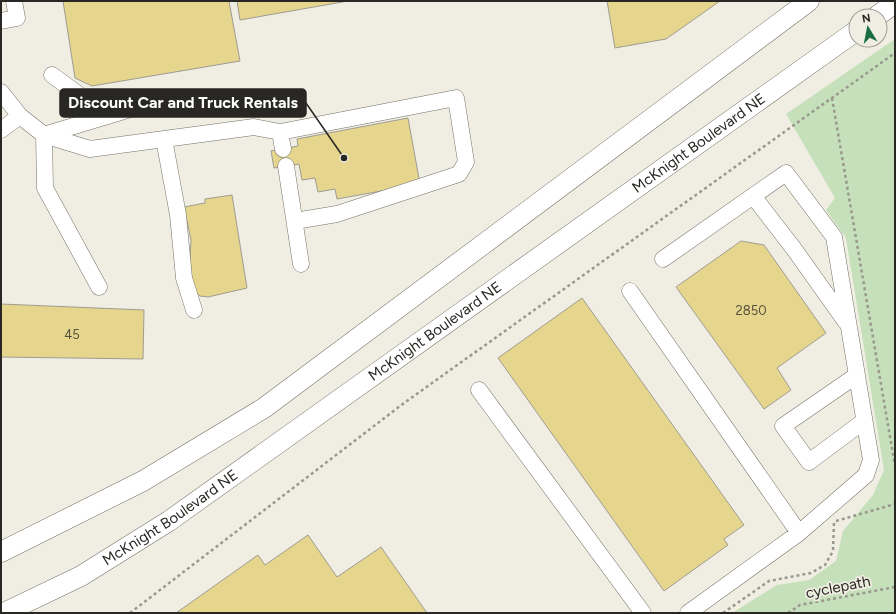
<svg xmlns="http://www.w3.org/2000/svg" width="896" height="614" viewBox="0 0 896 614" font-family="Figtree,sans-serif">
<rect width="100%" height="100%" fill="#f0eee2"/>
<path fill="#c5e0ba" d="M 895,39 L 895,613 L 732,613 L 777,585 L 809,580 L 836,561 L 843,531 L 873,495 L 884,470 L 846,238 L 826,210 L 835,198 L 786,114 Z"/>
<path fill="#e5d58d" stroke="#9f9c92" d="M 63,1 L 229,1 L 240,61 L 92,86 L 75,78 Z
M 237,1 L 348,1 L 240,20 Z
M 607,1 L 720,1 L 666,39 L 615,48 Z
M 408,118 L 420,184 L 337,199 L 335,189 L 318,192 L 315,178 L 302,180 L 299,164 L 274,168 L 271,151 L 298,146 L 297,139 Z
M 232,195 L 247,288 L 208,297 L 200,296 L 195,292 L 189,273 L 191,240 L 184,207 L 205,203 L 205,199 Z
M 741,241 L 764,245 L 826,333 L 777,368 L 791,390 L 764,409 L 676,287 Z
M 582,298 L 744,525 L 724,539 L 728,545 L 664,591 L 498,358 Z
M 1,304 L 144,310 L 143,359 L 1,357 Z
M 308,535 L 337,577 L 381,547 L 427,613 L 176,613 L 258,555 L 265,565 Z"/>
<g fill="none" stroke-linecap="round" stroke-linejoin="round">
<defs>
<path id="minor" d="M 1,21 L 17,18 L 14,1
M 52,75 L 108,116
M 1,92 L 20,116 L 44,135 L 90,149 L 254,127 L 280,132 L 456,98 L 466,162 L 459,174 L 337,214 L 295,221
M 1,130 L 20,116
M 280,132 L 283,149
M 44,135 L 45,188 L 99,287
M 44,135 L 127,110
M 164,139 L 178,215 L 184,278 L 194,310
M 286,166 L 301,264
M 753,196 L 794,249 L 846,322
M 663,259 L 786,173 L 834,237 L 871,460 L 866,475 L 799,533 L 688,613
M 630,291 L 799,533
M 857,375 L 783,426 L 809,462 L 864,421
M 479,390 L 643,613"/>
<g id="major">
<path d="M 877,16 L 895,3"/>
<path d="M 1,552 L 143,481 L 264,408 L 809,1"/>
<path id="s1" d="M 4,613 L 81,576 L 169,521 L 856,31"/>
</g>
</defs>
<use href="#minor" stroke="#737167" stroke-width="17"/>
<use href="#major" stroke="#737167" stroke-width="21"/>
<path stroke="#99988f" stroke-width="2.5" stroke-dasharray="3 3" stroke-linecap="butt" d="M 832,98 L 895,466
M 836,521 L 895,504
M 130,613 L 404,403 L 895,53
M 723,613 L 769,581 L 811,573 L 825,565 L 833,551 L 834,522
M 788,613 L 800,605 L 895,587"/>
<use href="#minor" stroke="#fff" stroke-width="16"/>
<use href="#major" stroke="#fff" stroke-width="20"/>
</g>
<g text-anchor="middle" stroke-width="3.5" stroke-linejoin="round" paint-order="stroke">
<g font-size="13" fill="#57523e">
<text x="751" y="315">2850</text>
<text x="72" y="339">45</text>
</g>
<g font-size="15" fill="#282723" stroke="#f0eee2">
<text dy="5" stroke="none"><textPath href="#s1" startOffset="840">McKnight Boulevard NE</textPath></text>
<text dy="5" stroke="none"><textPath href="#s1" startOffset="516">McKnight Boulevard NE</textPath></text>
<text dy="5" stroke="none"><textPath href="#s1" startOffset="192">McKnight Boulevard NE</textPath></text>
<text transform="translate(838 587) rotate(-11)" y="5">cyclepath</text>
</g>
</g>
<path fill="none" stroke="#282723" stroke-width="1.5" d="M344 158L306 103"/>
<circle fill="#282723" stroke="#f0eee2" stroke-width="1.5" cx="344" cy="158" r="4"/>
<rect fill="#282723" stroke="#282723" stroke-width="1.5" x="60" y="89" width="246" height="28" rx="4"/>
<g font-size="16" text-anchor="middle" font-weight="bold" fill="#fff">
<text x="183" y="108">Discount Car and Truck Rentals</text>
</g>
<rect width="896" height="614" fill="none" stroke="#282723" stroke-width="4"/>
<g transform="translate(868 28) rotate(350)"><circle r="19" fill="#f0eee2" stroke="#a09e96"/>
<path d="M0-3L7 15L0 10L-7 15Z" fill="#186e41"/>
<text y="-6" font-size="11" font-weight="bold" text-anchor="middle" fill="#282723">N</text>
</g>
</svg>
